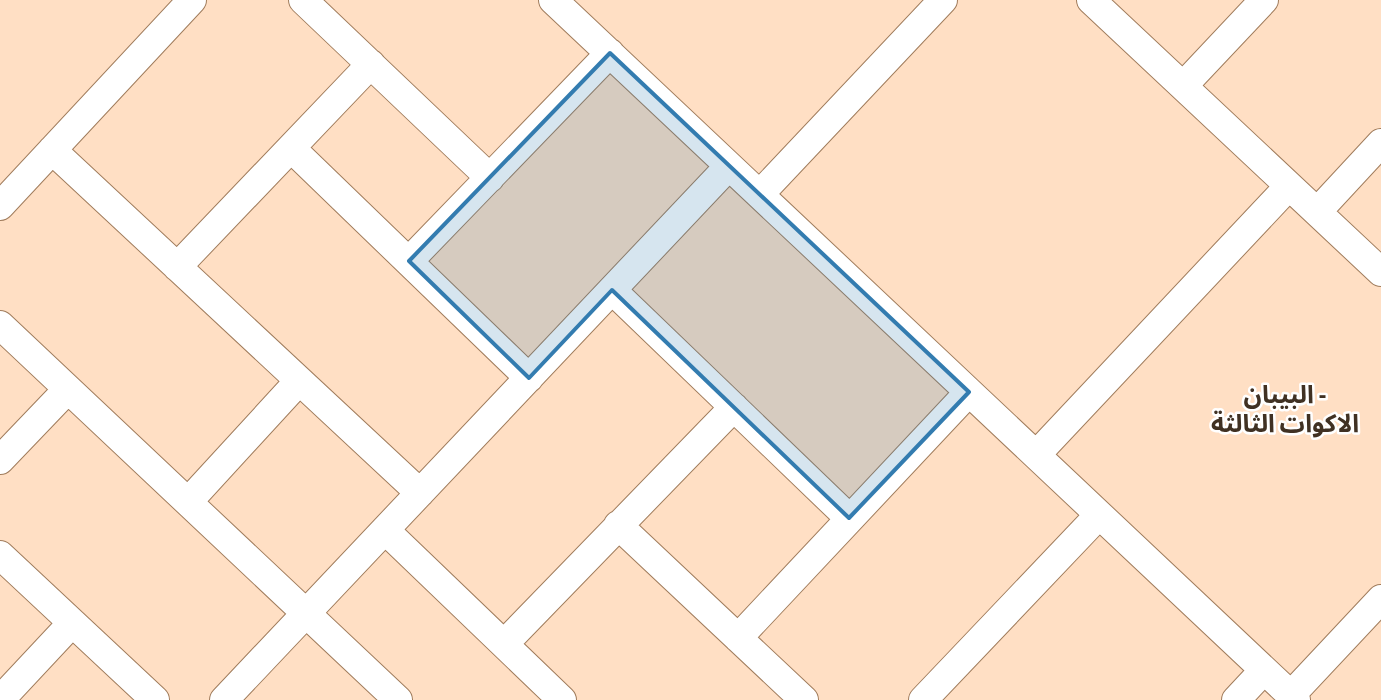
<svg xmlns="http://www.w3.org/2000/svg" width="1381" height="700" viewBox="0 0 1381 700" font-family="'Zilla Slab','Noto Sans Arabic',serif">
<rect width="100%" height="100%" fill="#ffdfc4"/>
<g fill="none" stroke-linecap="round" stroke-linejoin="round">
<defs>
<path id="minor" d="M 303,0 L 490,178
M 553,0 L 1296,700
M 1091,0 L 1381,272
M 1183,86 L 1264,0
M 291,148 L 529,378
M 52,150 L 420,493
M 760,194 L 943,0
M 0,206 L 192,0
M 1317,212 L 1381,143
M 409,261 L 610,53
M 177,267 L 371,64
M 612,290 L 849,518
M 0,325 L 398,700
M 1036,455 L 1289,186
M 0,460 L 68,389
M 188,502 L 299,381
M 618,525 L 804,700
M 385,530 L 562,700
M 0,555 L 155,700
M 738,638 L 969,392
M 504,644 L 734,407
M 1291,695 L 1381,599
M 0,700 L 72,623
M 224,700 L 729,166
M 923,700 L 1099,515
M 1236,700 L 1264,670"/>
</defs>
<use href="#minor" stroke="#a07c5c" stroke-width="30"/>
<use href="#minor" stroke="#fff" stroke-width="28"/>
</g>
<path fill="#337cb0" fill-opacity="0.2" stroke="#337cb0" stroke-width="4" stroke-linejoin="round" d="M 610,53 L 969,392 L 849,518 L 612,290 L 529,378 L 409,261 Z"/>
<g text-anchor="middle" stroke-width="5" stroke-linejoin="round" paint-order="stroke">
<g font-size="25" font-weight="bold" fill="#403123" stroke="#fff">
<text x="1285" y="403">البيبان -<tspan x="1285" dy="29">الاكوات الثالثة</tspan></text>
</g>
</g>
</svg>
